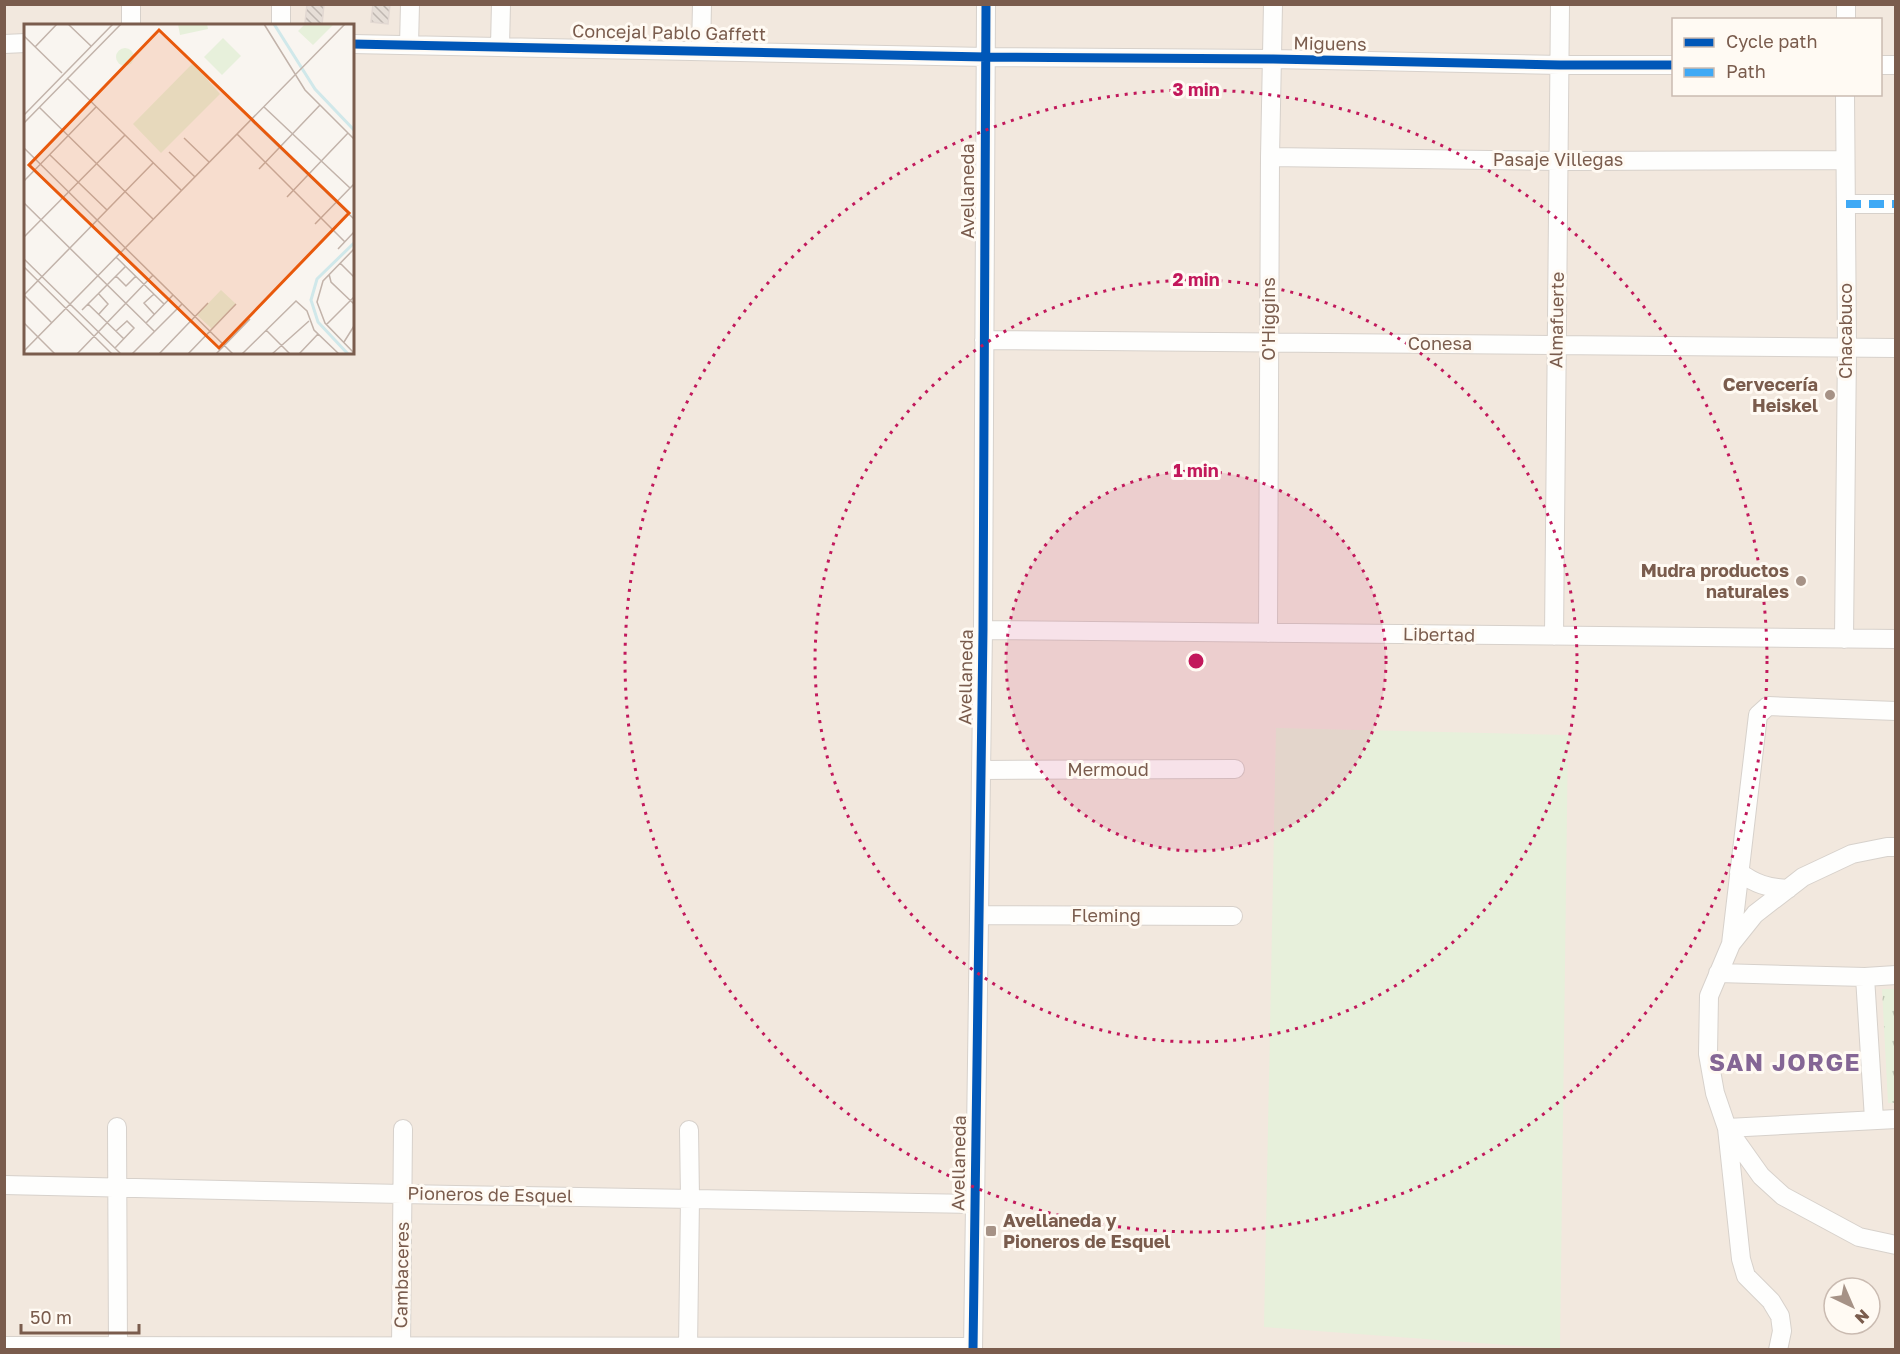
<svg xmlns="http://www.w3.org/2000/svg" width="1900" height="1354" viewBox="0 0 1900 1354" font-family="'Golos Text',sans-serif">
<defs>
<pattern id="park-tufts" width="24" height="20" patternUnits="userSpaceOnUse" patternTransform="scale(1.5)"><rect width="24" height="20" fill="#e7f0db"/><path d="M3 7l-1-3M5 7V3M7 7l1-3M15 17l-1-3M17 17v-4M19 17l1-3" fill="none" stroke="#c0c6b4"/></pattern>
<pattern id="building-back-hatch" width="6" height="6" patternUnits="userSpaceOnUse" patternTransform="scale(1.5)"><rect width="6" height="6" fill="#e6ded7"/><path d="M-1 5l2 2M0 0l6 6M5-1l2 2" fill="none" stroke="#bfb7b1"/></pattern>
</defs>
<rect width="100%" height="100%" fill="#f9f5f0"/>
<path fill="#f2e8de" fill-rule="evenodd" d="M 5,5 L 1895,5 L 1895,1349 L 5,1349 ZM 1674,20 L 1880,20 L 1880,94 L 1674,94 ZM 26,26 L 352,26 L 352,352 L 26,352 ZM 1834,1288 L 1870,1288 L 1870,1324 L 1834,1324 Z"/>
<path fill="#e7f0db" d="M 1276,728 L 1568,735 L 1560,1349 L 1264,1327 Z"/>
<path fill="url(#park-tufts)" d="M 1882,989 L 1895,989 L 1895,1103 L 1888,1103 Z"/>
<path fill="url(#building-back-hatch)" stroke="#e2d8d2" stroke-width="1.5" d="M 307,4 L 324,4 L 322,25 L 305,23 Z
M 373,4 L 390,4 L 388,24 L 371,22 Z"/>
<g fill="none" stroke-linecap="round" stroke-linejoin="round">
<defs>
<path id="minor" d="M 1846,20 L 1846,4
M 131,26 L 131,4
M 281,26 L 281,4
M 4,44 L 26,43
M 352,44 L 986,57 L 1273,59 L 1560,65 L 1674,65
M 409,45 L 410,4
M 500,46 L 501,4
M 701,51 L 702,4
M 1880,65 L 1896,65
M 1270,157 L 1559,161 L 1845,160
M 1846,204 L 1896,204
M 984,340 L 1896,348
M 983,630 L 1896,639
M 1268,633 L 1270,157 L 1273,4
M 1554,636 L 1560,4
M 1844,639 L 1847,348 L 1845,94
M 981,770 L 1235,769
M 1739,872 C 1755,884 1768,888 1788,889
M 979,915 L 1233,916
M 1731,944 L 1755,914 L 1803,877 L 1852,854 L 1887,847 L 1896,847
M 1718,973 L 1865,977 L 1896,975
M 1865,977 L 1874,1119
M 117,1127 L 118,1350
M 1727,1128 L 1896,1119
M 1729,1131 L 1761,1176 L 1783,1196 L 1859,1237 L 1896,1245
M 4,1185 L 402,1194 L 975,1204
M 4,1346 L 973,1347
M 401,1350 L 403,1129
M 688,1350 L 690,1198 L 689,1130
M 973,1350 L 983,630 L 986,4
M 1778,1350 L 1782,1331 L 1780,1316 L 1771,1301 L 1746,1276 L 1741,1259 L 1727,1128 L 1715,1093 L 1708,1054 L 1709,996 L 1731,944 L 1758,715 L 1768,706 L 1896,711"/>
</defs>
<use href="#minor" stroke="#d7d1cb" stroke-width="20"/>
<use href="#minor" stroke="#fefefd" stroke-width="18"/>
<path stroke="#3fa9f5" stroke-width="8" stroke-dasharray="15 8" stroke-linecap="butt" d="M 1846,204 L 1896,204"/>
<defs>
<path id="cycleway" d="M 352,44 L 986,57 L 1273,59 L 1560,65 L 1674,65
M 973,1350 L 983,630 L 986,4"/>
</defs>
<use href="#cycleway" stroke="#fffaf3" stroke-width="13"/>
<use href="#cycleway" stroke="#0057b8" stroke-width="9"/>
</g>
<circle cx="1196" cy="661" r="190" fill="#c2185b" fill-opacity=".12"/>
<g fill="none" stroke="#c2185b" stroke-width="3" stroke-dasharray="3 6">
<circle cx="1196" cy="661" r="190"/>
<circle cx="1196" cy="661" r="381"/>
<circle cx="1196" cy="661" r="571"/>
</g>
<g fill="#a69286" stroke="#fffaf3" stroke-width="2">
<circle cx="1830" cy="395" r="6"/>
<circle cx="1801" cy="581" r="6"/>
<rect x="985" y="1225" width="12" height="12" rx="3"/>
</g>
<g text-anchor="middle" stroke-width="6" stroke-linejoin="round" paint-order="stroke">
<g font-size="18" fill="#7a5c4d" stroke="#fffaf3">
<text transform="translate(669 33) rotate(1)" y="6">Concejal Pablo Gaffett</text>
<text transform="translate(1330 44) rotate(1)" y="6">Miguens</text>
<text x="1558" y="166">Pasaje Villegas</text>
<text transform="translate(968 191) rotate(-90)" y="6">Avellaneda</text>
<text transform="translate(1269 319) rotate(-90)" y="6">O'Higgins</text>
<text transform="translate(1557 320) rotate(-89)" y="6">Almafuerte</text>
<text transform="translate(1846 331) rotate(-90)" y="6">Chacabuco</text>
<text x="1440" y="350">Conesa</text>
<text transform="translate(1439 635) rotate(1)" y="6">Libertad</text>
<text transform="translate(966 677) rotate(-89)" y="6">Avellaneda</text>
<text x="1108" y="776">Mermoud</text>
<text x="1106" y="922">Fleming</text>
<text transform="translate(959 1163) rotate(-89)" y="6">Avellaneda</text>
<text transform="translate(490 1195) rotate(1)" y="6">Pioneros de Esquel</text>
<text transform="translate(402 1275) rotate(-89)" y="6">Cambaceres</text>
</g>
<g font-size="18" font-weight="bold" fill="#7a5c4d" stroke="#fffaf3" text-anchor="end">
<text x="1818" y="391">Cervecería<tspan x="1818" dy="21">Heiskel</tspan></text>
<text x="1789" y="577">Mudra productos<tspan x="1789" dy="21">naturales</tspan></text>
<text x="1003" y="1227" text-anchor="start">Avellaneda y<tspan x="1003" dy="21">Pioneros de Esquel</tspan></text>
</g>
<g font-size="24" font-weight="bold" letter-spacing="1.5" fill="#846695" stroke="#fffaf3">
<text x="1785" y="1071">SAN JORGE</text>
</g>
</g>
<g transform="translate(24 24)">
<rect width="330" height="330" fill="#f9f5f0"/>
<path d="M 154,0 L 183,0 L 184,5 L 156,11 ZM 281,0 L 310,0 L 289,21 L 274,7 ZM 199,14 L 217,32 L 198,51 L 180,33 ZM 169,39 L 196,70 L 137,129 L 109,100 ZM 197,266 L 212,280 L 188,305 L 173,291 Z" fill="#e7f0db"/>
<path d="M92 33a9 9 0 1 1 18 0a9 9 0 1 1-18 0Z" fill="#e7f0db"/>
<path fill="none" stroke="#d0e8ea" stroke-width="3" d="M 250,0 L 291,65 L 330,106M 324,330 L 294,298 L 287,276 L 293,255 L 330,219"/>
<path fill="none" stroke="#c2b3aa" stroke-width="1.5" d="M 44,0 L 67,22M 240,0 L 281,66 L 330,115M 0,12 L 38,49M 11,23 L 33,0M 43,54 L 157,166M 15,83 L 129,195M 240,83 L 326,164M 0,91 L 89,0M 228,97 L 330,195M 0,99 L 97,0M 213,110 L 321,218M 160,114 L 185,138M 0,124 L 209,330M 145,128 L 171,153M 26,131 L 83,186M 235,145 L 296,81M 0,157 L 72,83M 263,173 L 324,109M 0,179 L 130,307M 291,200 L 330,160M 0,213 L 101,111M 314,225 L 330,208M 330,225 L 299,257 L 293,278 L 301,299 L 330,329M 92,233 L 140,280M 0,235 L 97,330M 316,239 L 330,253M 0,243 L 88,330M 305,250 L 307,258 L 330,280M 92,252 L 102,262 L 112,252M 74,269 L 84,280 L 75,290M 130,270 L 120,279 L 130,290M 0,271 L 129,139M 0,271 L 28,299M 64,280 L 100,315M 58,286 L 102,242M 0,299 L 31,330M 122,299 L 149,271M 302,301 L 330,273M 242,306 L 266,330M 320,318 L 330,302M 91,324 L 110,304 L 103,297 L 92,307M 0,327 L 321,0M 53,330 L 129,251M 108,330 L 158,280M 135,330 L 184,279M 164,330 L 212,280M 192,330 L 226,295M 218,330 L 272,277 L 283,287 L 290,306 L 315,330M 248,330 L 285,297M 275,330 L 294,310"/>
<path fill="#e8590c" fill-opacity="0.15" stroke="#e8590c" stroke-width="3" d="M 135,6 L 325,189 L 195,324 L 5,141 Z"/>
<rect width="330" height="330" fill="none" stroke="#7a5c4d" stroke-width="3"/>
</g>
<circle cx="1196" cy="661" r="9" fill="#c2185b" stroke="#fffaf3" stroke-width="3"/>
<g font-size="18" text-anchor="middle" font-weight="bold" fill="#c2185b" stroke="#fffaf3" stroke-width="6" stroke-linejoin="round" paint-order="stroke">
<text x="1196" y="96">3 min</text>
<text x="1196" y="286">2 min</text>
<text x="1196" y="477">1 min</text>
</g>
<rect width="1900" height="1354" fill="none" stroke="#7a5c4d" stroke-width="12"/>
<rect x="1672" y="18" width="210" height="78" fill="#fffaf3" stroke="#cabbb1" stroke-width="1.5"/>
<rect x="1684" y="38" width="30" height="9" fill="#0057b8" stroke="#cabbb1" stroke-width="1.5"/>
<text x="1726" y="48" font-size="18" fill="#7a5c4d">Cycle path</text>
<rect x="1684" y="68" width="30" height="9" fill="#3fa9f5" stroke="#cabbb1" stroke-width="1.5"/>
<text x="1726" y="78" font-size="18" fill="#7a5c4d">Path</text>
<g transform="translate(1852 1306) rotate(136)"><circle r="28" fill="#fffaf3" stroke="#cabbb1" stroke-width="1.5"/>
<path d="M0-4.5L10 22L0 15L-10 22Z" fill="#a69286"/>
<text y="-9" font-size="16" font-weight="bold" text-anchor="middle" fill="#7a5c4d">N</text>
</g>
<path d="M21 1324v9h118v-9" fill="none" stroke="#7a5c4d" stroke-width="3"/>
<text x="30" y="1324" font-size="18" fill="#7a5c4d" stroke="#fffaf3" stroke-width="4.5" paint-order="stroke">50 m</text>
</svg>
